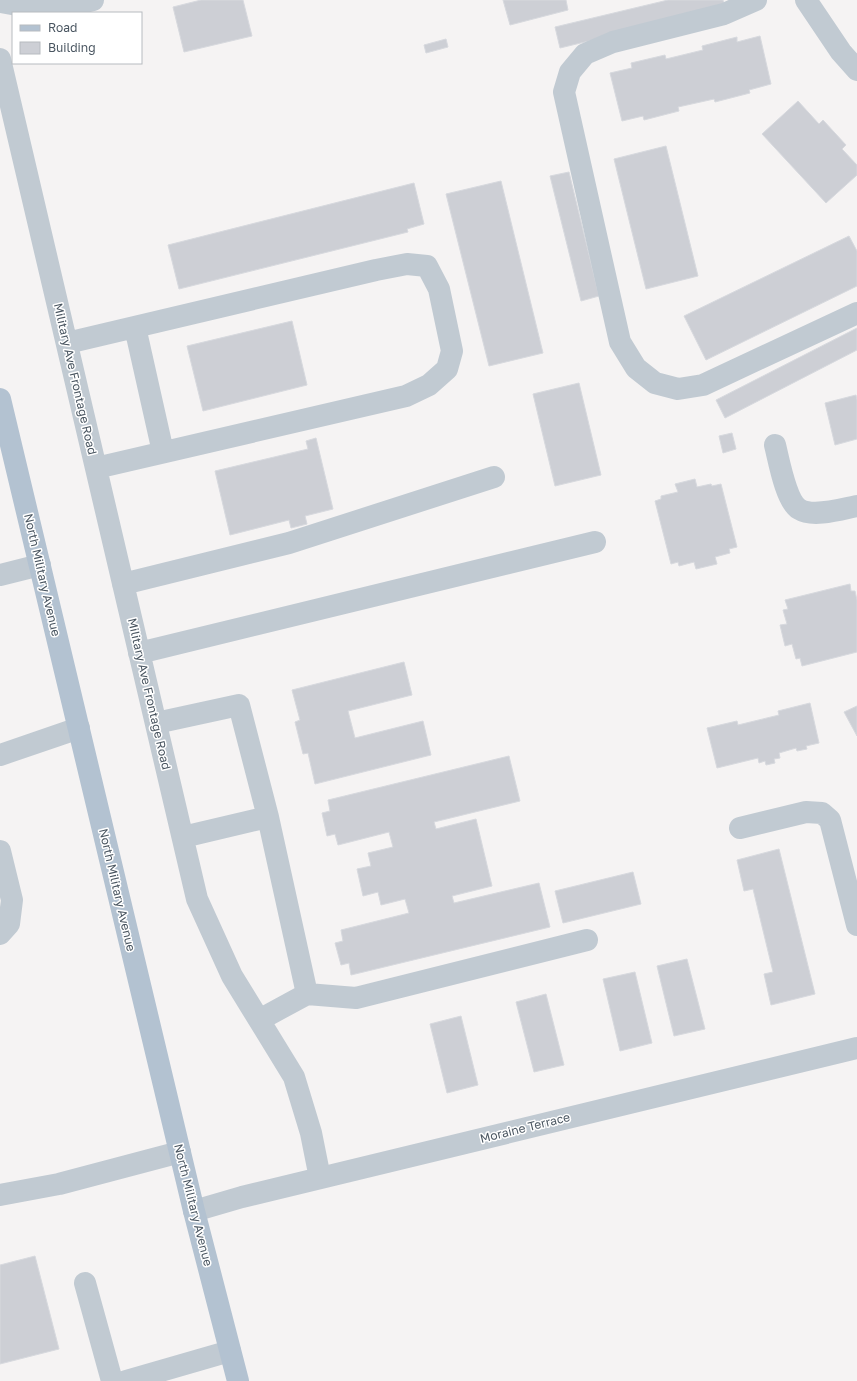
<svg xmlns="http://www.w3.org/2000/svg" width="857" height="1381" viewBox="0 0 857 1381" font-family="'Golos Text',sans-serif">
<rect width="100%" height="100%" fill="#f5f3f3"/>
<path fill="#cdcfd5" stroke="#d7d9de" d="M 201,0 L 243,0 L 252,36 L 184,52 L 173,7 Z
M 503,0 L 566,0 L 568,10 L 510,25 Z
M 668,0 L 723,0 L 725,8 L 560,48 L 555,27 Z
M 760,36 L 771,84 L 749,90 L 750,93 L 715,102 L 714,99 L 678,107 L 679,111 L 644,120 L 643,116 L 622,121 L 610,73 L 632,68 L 631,63 L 665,55 L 666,59 L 703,50 L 702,46 L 737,37 L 737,42 Z
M 446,39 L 448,47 L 426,53 L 424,45 Z
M 798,101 L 819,124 L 823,120 L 846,145 L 842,149 L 857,165 L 857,175 L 826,203 L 762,134 Z
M 666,146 L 698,276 L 646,289 L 614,159 Z
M 569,172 L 599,296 L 581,301 L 550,176 Z
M 501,181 L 543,353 L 489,366 L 446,194 Z
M 414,183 L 424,224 L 407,229 L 408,232 L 179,289 L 168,245 Z
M 849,236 L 857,251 L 857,286 L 706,360 L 684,316 Z
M 292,321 L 307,385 L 203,411 L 187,346 Z
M 857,328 L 857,350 L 725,418 L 716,400 Z
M 579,383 L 601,475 L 555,486 L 533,394 Z
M 856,395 L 857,400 L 857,439 L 835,445 L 825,403 Z
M 732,433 L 736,449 L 723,453 L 719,436 Z
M 316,438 L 333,509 L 305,516 L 307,524 L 291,528 L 289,520 L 230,535 L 215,471 L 308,449 L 306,441 Z
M 695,479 L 697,487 L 711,484 L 712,486 L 721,484 L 737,547 L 729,549 L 730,553 L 715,557 L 717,564 L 696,569 L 694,562 L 679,566 L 678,562 L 671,564 L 655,501 L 661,499 L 661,496 L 678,492 L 675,484 Z
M 850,584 L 851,591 L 855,591 L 857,600 L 857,652 L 802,666 L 800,658 L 796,659 L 792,644 L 785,646 L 780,625 L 787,624 L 783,610 L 788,609 L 785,600 Z
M 404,662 L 412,695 L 348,711 L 355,738 L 423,721 L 431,755 L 315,784 L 308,753 L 303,754 L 295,722 L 300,720 L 292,690 Z
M 810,703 L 819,743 L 806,746 L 807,749 L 797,751 L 796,748 L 779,753 L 780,758 L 774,759 L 775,763 L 766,765 L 765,761 L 759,763 L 758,758 L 717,768 L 707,728 L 737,721 L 738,725 L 779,715 L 778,711 Z
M 857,706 L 857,736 L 844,712 Z
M 509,756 L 520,801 L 434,822 L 436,829 L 476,819 L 492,886 L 452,896 L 454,903 L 539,883 L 550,927 L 351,975 L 349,963 L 341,965 L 335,943 L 343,941 L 341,930 L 409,913 L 405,899 L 381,905 L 378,892 L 363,896 L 357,869 L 371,866 L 368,853 L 393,847 L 389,832 L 338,845 L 335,834 L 327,836 L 322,813 L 330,811 L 328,800 Z
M 779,849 L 815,994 L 771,1005 L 764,974 L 773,972 L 753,889 L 744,891 L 737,860 Z
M 633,872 L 641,904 L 563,923 L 555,891 Z
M 687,959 L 705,1029 L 674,1036 L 657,966 Z
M 635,972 L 652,1043 L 620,1051 L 603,979 Z
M 546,994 L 564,1065 L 534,1072 L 516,1002 Z
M 461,1016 L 478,1085 L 447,1093 L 430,1024 Z
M 35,1256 L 59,1349 L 0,1364 L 0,1265 Z"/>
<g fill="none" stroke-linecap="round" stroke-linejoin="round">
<path stroke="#c1cad2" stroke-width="22" d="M 756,0 L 724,14 L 613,42 L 585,54 L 570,72 L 564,92 L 620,342 L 636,368 L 655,383 L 678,389 L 703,385 L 857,313
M 806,0 L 841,52 L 857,70
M 1,2 L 39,9 L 73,5 L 93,0
M 0,59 L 197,899 L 232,976 L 294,1077 L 311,1133 L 320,1178
M 135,327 L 163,452
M 67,343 L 376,270 L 407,264 L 427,266 L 439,289 L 452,351 L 447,369 L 429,385 L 406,396 L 96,468
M 775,445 C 779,461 786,501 799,509 C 813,518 842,509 857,506
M 0,575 L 40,565
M 123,584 L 289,543 L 494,477
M 139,653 L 595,542
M 156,723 L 239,705 L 268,817 L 183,837
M 0,755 L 79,728
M 740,828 L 806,812 L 822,813 L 830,820 L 857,925
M 0,851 L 12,900 L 9,924 L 0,934
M 307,994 L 356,998 L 587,940
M 259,1020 L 307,994 L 268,817
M 0,1195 L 59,1184 L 180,1152
M 194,1211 L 242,1197 L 857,1048
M 85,1283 L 112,1381
M 126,1381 L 230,1351"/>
<path stroke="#b3c2d1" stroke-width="22" d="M 0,399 L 194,1211 L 238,1381"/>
</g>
<g text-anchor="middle" stroke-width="3" stroke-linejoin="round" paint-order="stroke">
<g font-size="12" fill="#4a5661" stroke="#fff">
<text transform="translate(75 379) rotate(77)" y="4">Military Ave Frontage Road</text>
<text transform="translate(42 575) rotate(77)" y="4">North Military Avenue</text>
<text transform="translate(149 694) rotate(77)" y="4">Military Ave Frontage Road</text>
<text transform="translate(117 890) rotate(77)" y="4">North Military Avenue</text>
<text transform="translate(525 1128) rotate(-14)" y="4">Moraine Terrace</text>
<text transform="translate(193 1205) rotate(76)" y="4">North Military Avenue</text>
</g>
</g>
<rect x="12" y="12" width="130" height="52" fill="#ffffff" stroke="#b7bbc0"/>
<rect x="20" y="25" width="20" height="6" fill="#b3c2d1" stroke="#b7bbc0"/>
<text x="48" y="32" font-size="12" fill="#4a5661">Road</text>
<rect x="20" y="42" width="20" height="12" fill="#cdcfd5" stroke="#b7bbc0"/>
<text x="48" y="52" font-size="12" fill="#4a5661">Building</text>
</svg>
